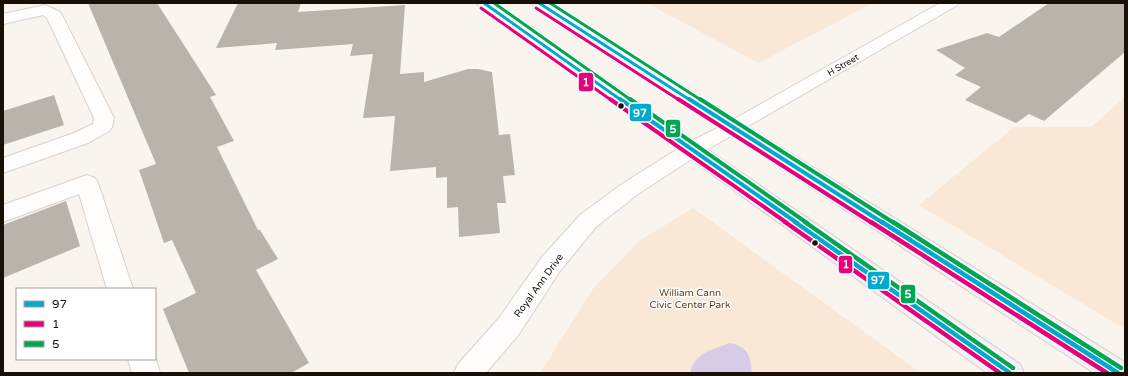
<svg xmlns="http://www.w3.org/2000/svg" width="1128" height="376" viewBox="0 0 1128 376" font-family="'Varela Round',sans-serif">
<rect width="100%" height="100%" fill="#faf4ee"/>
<path fill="#fae8d6" d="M 647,3 L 873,3 L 758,63 Z
M 1125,97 L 1125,329 L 919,205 L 1014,127 L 1091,127 Z
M 693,208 L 921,373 L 540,373 L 592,290 L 639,241 Z"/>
<path fill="#d7cbe8" d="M 730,343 C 749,347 750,356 752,373 L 690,373 C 695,352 712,350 730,343 Z"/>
<path fill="#bab3ab" d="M 88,3 L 157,3 L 216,95 L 210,97 L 234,141 L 217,147 L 258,230 L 260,230 L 278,259 L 256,270 L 309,363 L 291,373 L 189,373 L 163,309 L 196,293 L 172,240 L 164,243 L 139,170 L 156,164 Z
M 238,3 L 301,3 L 298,12 L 405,5 L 400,74 L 424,72 L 424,82 L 468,69 L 478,69 L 492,72 L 499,135 L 510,134 L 515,175 L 503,176 L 506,203 L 497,203 L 500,233 L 459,237 L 458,207 L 447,208 L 447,177 L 436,178 L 436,167 L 390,171 L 395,116 L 363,118 L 373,54 L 350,56 L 353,44 L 275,50 L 277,43 L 216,48 Z
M 1049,3 L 1125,3 L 1125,52 L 1044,121 L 1029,114 L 1016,123 L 965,100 L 981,87 L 955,75 L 965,68 L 936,50 L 987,33 L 999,37 Z
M 54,95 L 64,125 L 3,145 L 3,111 Z
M 66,201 L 80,246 L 3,278 L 3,225 Z"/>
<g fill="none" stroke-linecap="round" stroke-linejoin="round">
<defs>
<path id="minor" d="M 940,3 L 959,3 L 956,6 L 698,155 L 638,194 L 596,227 L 560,271 L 519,334 L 486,373 L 454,373 L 458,364 L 499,318 L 542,257 L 580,215 L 622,184 L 684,145 L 727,123 Z
M 45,5 L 60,12 L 62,15 L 114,118 L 112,127 L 109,131 L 88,143 L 3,173 L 3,158 L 74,133 L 93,124 L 94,118 L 47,18 L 43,15 L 3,24 L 3,14 Z
M 87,175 L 95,178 L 98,183 L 133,289 L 107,289 L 79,194 L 3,222 L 3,205 Z
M 155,356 L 160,373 L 132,373 L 128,359 L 155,359 Z"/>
<path id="major" d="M 476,3 L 494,3 L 1020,364 L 1024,373 L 987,373 L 479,6 Z
M 531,3 L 550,3 L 1125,362 L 1125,373 L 1094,373 L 534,6 Z"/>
</defs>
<use href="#minor" stroke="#d9d1ca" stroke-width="2"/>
<use href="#major" stroke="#d4d0cc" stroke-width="2"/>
<use href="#minor" fill="#fefdfc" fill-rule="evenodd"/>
<use href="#major" fill="#f2eef4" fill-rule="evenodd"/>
<defs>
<path id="bus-1-far2" d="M 484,3 L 621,100
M 539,3 L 690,100"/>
<path id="bus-1-far1" d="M 620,99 L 797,223
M 689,99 L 883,223"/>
<path id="bus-1" d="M 795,222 L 1010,373
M 882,222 L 1118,373"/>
<path id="bus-2-far2" d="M 481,8 L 611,100
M 536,8 L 679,100"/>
<path id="bus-2-far1" d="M 610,99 L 787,223
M 678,99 L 872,223"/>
<path id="bus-2" d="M 785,222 L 1000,373
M 871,222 L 1107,373"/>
<path id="bus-3-far2" d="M 494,3 L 631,100
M 550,3 L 701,100"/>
<path id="bus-3-far1" d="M 630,99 L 807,223
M 700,99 L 894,223"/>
<path id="bus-3" d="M 805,222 L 1013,368
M 893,222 L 1121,368"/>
</defs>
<use href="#bus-1-far2" stroke="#fff" stroke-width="5.5"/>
<use href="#bus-1-far1" stroke="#fff" stroke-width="7"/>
<use href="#bus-1" stroke="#fff" stroke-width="8"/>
<use href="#bus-2-far2" stroke="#fff" stroke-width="5.5"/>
<use href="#bus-2-far1" stroke="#fff" stroke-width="7"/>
<use href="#bus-2" stroke="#fff" stroke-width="8"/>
<use href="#bus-3-far2" stroke="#fff" stroke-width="5.5"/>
<use href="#bus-3-far1" stroke="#fff" stroke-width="7"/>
<use href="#bus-3" stroke="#fff" stroke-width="8"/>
<use href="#bus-1-far2" stroke="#00a9ce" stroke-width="3"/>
<use href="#bus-1-far1" stroke="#00a9ce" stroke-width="4"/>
<use href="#bus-1" stroke="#00a9ce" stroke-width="4.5"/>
<use href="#bus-2-far2" stroke="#e5007d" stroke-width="3"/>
<use href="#bus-2-far1" stroke="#e5007d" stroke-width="4"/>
<use href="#bus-2" stroke="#e5007d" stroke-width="4.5"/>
<use href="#bus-3-far2" stroke="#00a651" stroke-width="3"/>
<use href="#bus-3-far1" stroke="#00a651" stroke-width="4"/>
<use href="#bus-3" stroke="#00a651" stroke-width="4.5"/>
</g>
<g fill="#180f06" stroke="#fff" stroke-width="1.5">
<circle cx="621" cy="106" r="3.5"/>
<circle cx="815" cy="243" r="3.5"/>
</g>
<g text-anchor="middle" stroke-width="3" stroke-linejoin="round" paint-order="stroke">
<g font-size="9" fill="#180f06" stroke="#fff">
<text transform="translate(843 65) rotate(-30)" y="3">H Street</text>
</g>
<g font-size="10" fill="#180f06" stroke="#fff">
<text transform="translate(538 285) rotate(-54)" y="4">Royal Ann Drive</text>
</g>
<g font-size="10" fill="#613f14" stroke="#fff">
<text x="690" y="296">William Cann<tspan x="690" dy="12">Civic Center Park</tspan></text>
</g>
</g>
<g stroke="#fff" stroke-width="1.5">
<rect x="578" y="72" width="16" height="20" rx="4" fill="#e5007d"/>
<rect x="629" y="103" width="23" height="19" rx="4" fill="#00a9ce"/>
<rect x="665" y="119" width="16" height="19" rx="4" fill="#00a651"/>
<rect x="838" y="255" width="15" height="19" rx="4" fill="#e5007d"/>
<rect x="867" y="271" width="23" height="19" rx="4" fill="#00a9ce"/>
<rect x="900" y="284" width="16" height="20" rx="4" fill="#00a651"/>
</g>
<g font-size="11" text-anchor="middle" font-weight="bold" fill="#fff">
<text x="586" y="86">1</text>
<text x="640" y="117">97</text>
<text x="673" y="133">5</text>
<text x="846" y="268">1</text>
<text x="878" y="284">97</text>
<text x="908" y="298">5</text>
</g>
<rect width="1128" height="376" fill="none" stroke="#180f06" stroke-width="8"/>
<rect x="16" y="288" width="140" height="72" fill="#ffffff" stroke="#a39f9b"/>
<rect x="24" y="301" width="20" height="6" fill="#00a9ce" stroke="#a39f9b"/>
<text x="52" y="308" font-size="12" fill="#180f06">97</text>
<rect x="24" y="321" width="20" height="6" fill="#e5007d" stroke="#a39f9b"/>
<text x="52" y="328" font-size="12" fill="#180f06">1</text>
<rect x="24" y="341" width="20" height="6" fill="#00a651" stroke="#a39f9b"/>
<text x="52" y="348" font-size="12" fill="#180f06">5</text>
</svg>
